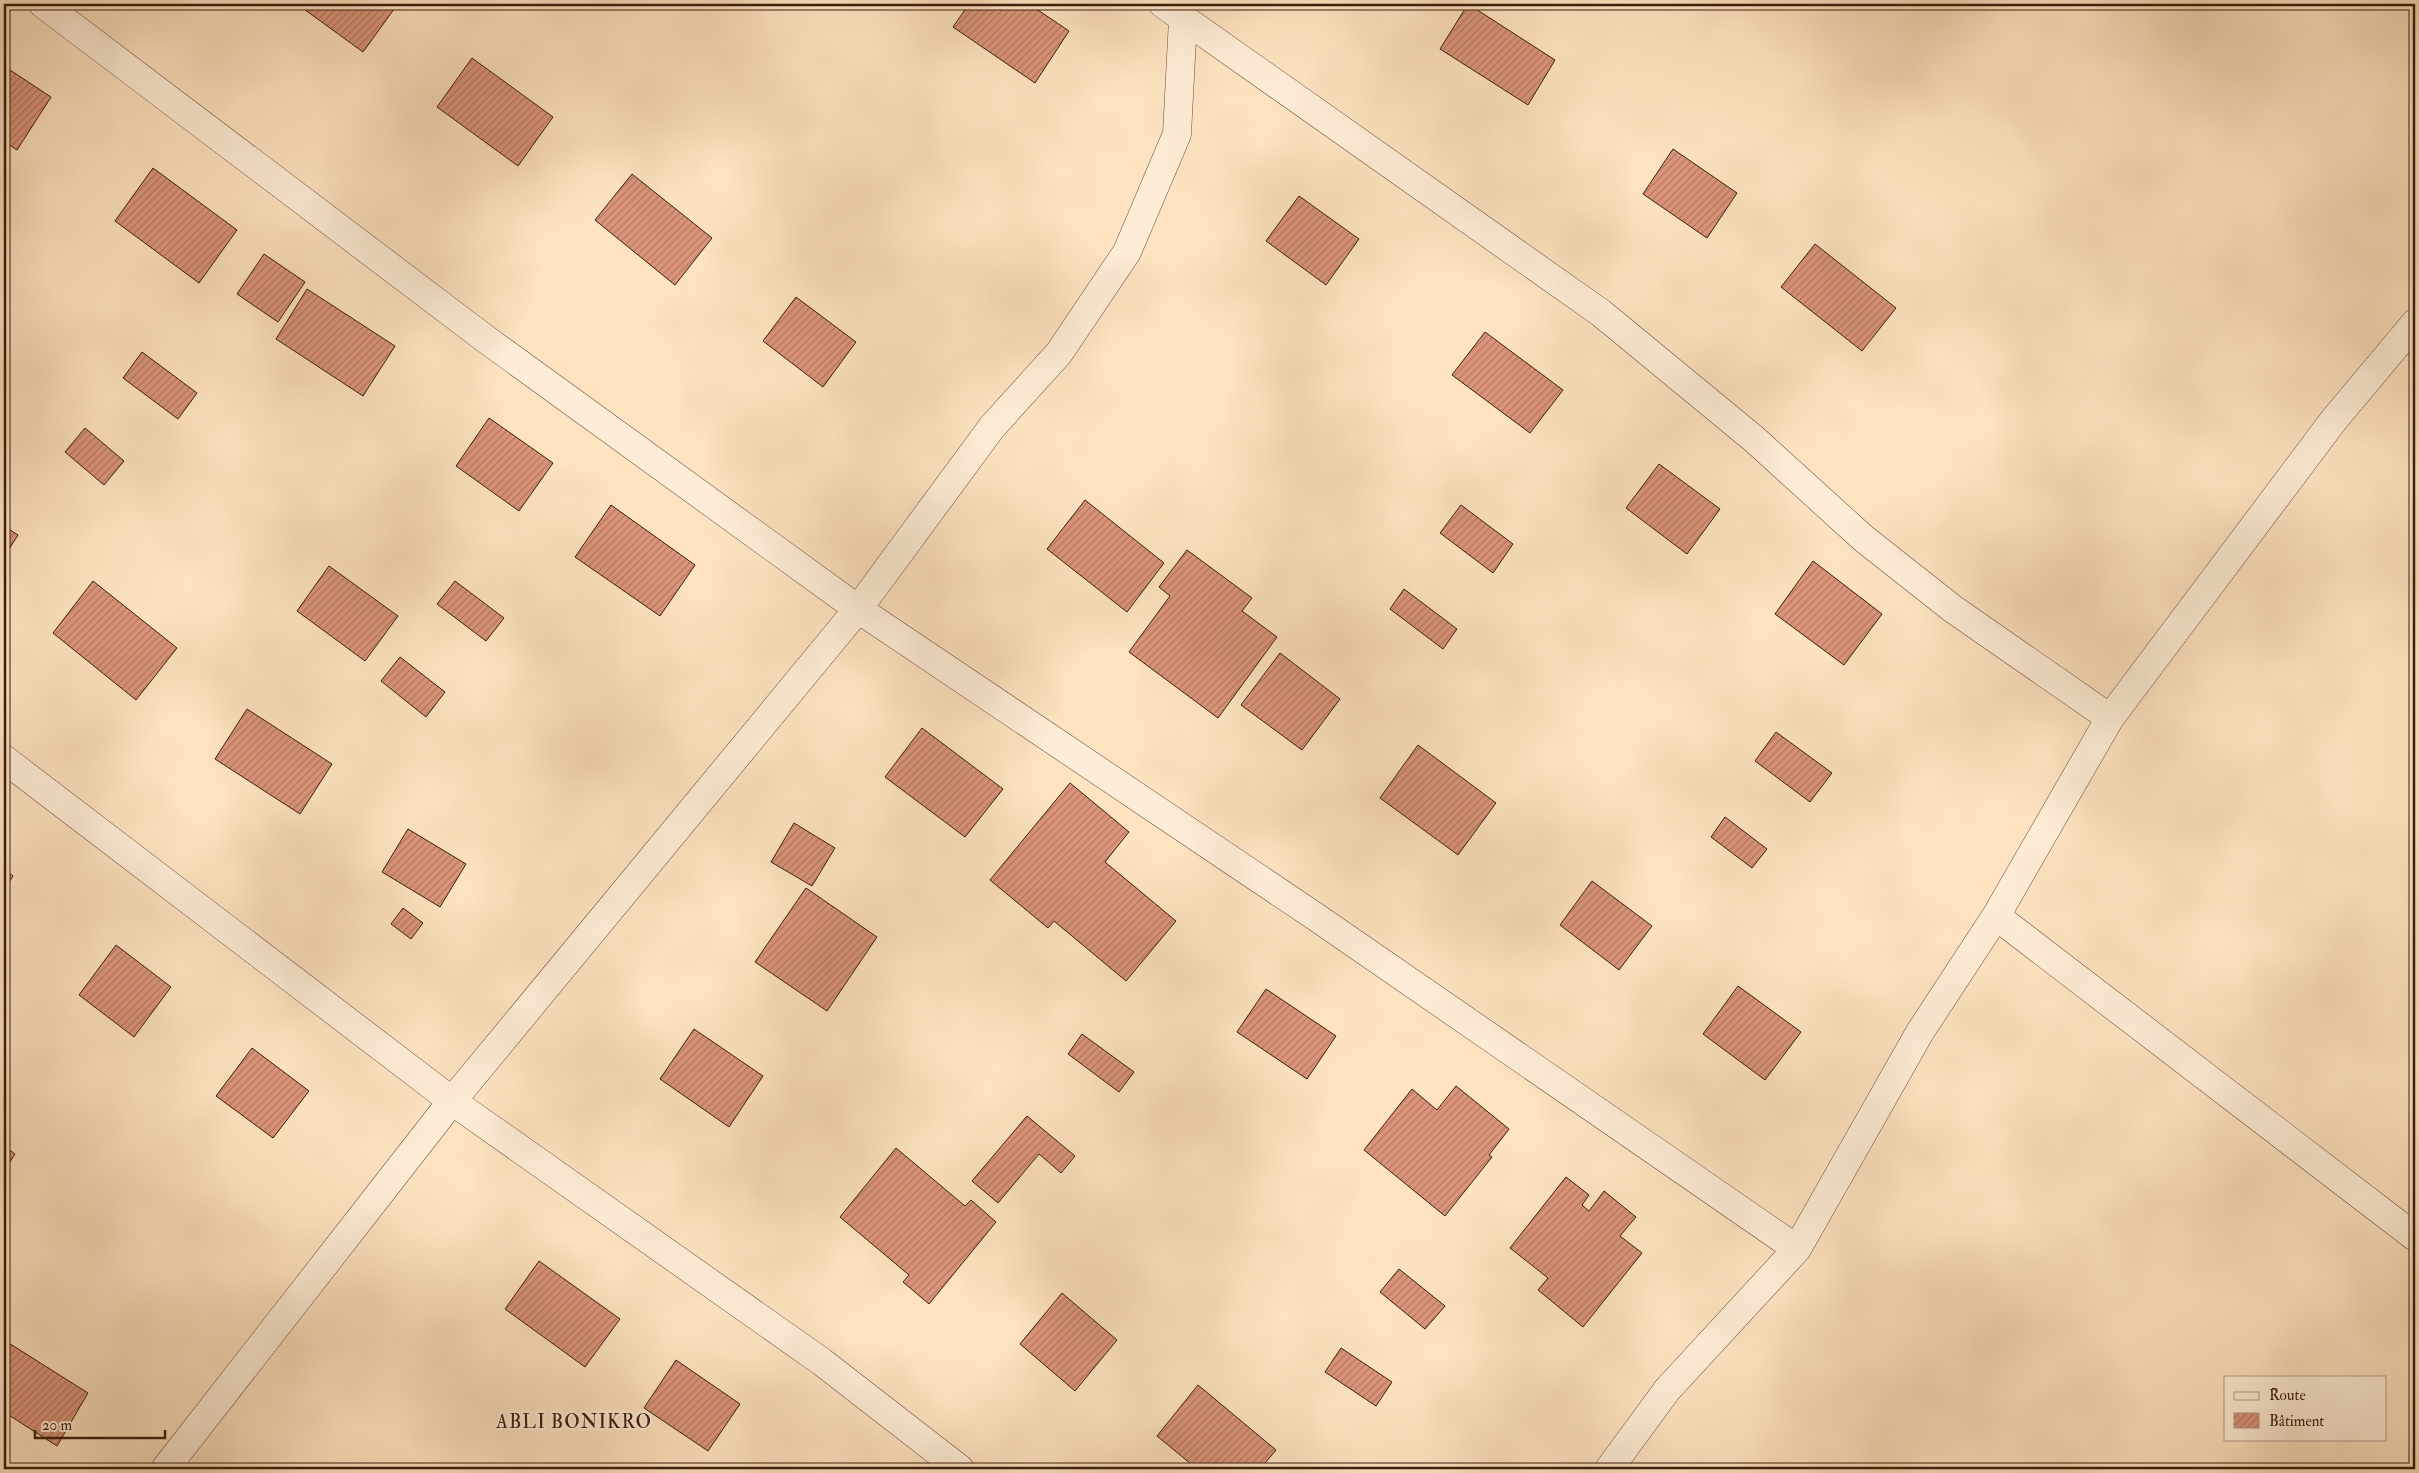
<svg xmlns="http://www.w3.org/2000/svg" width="2419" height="1473" viewBox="0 0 2419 1473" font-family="'IM FELL Double Pica',serif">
<defs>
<pattern id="building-hatch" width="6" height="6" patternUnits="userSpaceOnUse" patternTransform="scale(1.25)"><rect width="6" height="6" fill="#dc957a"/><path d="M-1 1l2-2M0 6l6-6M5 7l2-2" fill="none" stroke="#b37962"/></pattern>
</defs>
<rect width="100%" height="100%" fill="#fde3c0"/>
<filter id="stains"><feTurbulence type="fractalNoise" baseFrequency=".004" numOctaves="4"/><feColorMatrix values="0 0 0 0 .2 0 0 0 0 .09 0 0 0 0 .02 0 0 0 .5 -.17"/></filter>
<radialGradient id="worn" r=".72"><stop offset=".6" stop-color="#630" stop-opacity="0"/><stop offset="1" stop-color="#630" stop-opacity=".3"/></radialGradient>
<path fill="url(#building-hatch)" stroke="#391d0d" d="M 297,4 L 396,4 L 397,5 L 363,52 Z
M 969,4 L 1029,4 L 1069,31 L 1035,83 L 953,27 Z
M 1468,4 L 1555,60 L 1528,105 L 1440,49 Z
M 472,58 L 553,117 L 518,166 L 437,107 Z
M 4,66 L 51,97 L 17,150 L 4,141 Z
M 1673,149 L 1737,193 L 1707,238 L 1643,194 Z
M 153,168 L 237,230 L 199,283 L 115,221 Z
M 632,174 L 712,238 L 675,285 L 595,220 Z
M 1299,196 L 1359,239 L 1326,285 L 1266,241 Z
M 1815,244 L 1896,308 L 1862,351 L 1781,287 Z
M 264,254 L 305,282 L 278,322 L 237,294 Z
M 307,289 L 395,346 L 363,396 L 276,339 Z
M 796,297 L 856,342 L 823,387 L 763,341 Z
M 1485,332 L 1563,390 L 1530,433 L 1452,375 Z
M 142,352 L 197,393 L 178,419 L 123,378 Z
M 489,418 L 553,463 L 519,511 L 456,466 Z
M 85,428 L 124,461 L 104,485 L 65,452 Z
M 1659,464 L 1720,509 L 1687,554 L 1626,508 Z
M 1085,500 L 1164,563 L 1127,612 L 1047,549 Z
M 611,505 L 695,565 L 660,616 L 575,557 Z
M 1461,505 L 1513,544 L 1493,573 L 1440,533 Z
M 4,526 L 18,535 L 4,557 Z
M 1187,550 L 1252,598 L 1242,611 L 1277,637 L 1218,718 L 1129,652 L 1170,596 L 1159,587 Z
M 1813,561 L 1882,614 L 1844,665 L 1775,614 Z
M 329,566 L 398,616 L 365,661 L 297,611 Z
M 93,581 L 177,648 L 136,700 L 53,633 Z
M 455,581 L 504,618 L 486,641 L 437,604 Z
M 1404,589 L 1457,629 L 1443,649 L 1390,609 Z
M 1280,653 L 1340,699 L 1302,750 L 1241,705 Z
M 400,657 L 445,692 L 426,717 L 381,681 Z
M 247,709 L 332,764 L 300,814 L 215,759 Z
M 922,728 L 1003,789 L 965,837 L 885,777 Z
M 1776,732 L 1832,773 L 1810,802 L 1755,761 Z
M 1418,745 L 1496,803 L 1458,855 L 1380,798 Z
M 1070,783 L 1129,832 L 1105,862 L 1176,921 L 1126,981 L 1054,921 L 1048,928 L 990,880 Z
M 1725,817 L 1767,849 L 1752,868 L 1711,837 Z
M 794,823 L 835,848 L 812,886 L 771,862 Z
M 408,829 L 466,864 L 440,907 L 382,872 Z
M 4,870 L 13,876 L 4,890 Z
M 1592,881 L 1652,926 L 1619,970 L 1560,925 Z
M 806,888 L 877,937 L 827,1011 L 755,962 Z
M 403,908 L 423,923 L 411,939 L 391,924 Z
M 116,945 L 171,987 L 134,1037 L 79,995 Z
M 1738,986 L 1801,1032 L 1765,1080 L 1703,1034 Z
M 1266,989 L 1336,1036 L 1307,1079 L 1237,1032 Z
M 694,1029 L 763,1076 L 729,1127 L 660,1079 Z
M 1082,1034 L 1134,1072 L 1119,1092 L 1068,1054 Z
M 252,1048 L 309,1091 L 273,1138 L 216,1096 Z
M 1456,1086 L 1509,1129 L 1489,1155 L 1492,1157 L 1445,1216 L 1364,1150 L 1412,1089 L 1437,1110 Z
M 1027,1116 L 1075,1156 L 1061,1173 L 1039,1154 L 998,1203 L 972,1181 Z
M 4,1146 L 15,1154 L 4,1171 Z
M 896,1148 L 965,1206 L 971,1200 L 996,1222 L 929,1304 L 903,1282 L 909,1275 L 840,1217 Z
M 1566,1177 L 1589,1195 L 1582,1205 L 1589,1211 L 1604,1191 L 1636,1217 L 1620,1236 L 1642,1253 L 1583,1327 L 1538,1290 L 1548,1278 L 1510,1248 Z
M 539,1261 L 620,1319 L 585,1367 L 505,1309 Z
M 1399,1269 L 1445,1306 L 1425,1329 L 1380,1292 Z
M 1062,1293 L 1117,1340 L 1075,1391 L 1020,1344 Z
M 4,1340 L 88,1393 L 57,1446 L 4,1412 Z
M 1341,1348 L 1392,1382 L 1376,1406 L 1325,1372 Z
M 676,1360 L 740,1404 L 708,1451 L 644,1408 Z
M 1198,1385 L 1276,1450 L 1260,1469 L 1197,1469 L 1157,1436 Z"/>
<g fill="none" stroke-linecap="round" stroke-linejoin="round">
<defs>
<path id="minor" d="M 43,4 L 487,340 L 858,609 L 1316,917 L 1797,1249
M 1163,4 L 1601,313 L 1754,439 L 1863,538 L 1953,609 L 2110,718
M 4,759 L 452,1101 L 822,1362 L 960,1469
M 1996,916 L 2415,1237
M 165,1469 L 452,1101 L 858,609 L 992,427 L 1059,353 L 1127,252 L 1177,134 L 1183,19
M 1609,1469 L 1667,1390 L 1797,1249 L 1920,1032 L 1996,916 L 2110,718 L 2333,421 L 2415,323"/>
</defs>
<use href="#minor" stroke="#6a4e3a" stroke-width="29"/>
<use href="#minor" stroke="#feedd6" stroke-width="28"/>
</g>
<g text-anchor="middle" stroke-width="5" stroke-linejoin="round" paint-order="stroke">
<g font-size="19" letter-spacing="1" fill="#391d0d" stroke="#feedd6">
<text x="574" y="1428">ABLI BONIKRO</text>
</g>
</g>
<rect width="2419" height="1473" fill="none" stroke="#fde3c0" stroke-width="20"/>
<rect x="5" y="5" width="2409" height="1463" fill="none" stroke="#391d0d" stroke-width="2.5"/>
<rect x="10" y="10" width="2399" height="1453" fill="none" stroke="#391d0d"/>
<rect x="2224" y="1376" width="162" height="65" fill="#feedd6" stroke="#af9a86"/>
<rect x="2234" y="1392" width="25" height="8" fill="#feedd6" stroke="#af9a86"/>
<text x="2269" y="1400" font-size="15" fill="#391d0d">Route</text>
<rect x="2234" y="1413" width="25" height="15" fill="url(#building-hatch)" stroke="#af9a86"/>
<text x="2269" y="1426" font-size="15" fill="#391d0d">Bâtiment</text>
<path d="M35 1430v8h130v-8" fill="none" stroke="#391d0d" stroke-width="2.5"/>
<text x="42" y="1430" font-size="15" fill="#391d0d" stroke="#feedd6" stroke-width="4" paint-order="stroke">20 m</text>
<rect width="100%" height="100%" filter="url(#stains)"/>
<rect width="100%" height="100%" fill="url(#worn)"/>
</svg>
